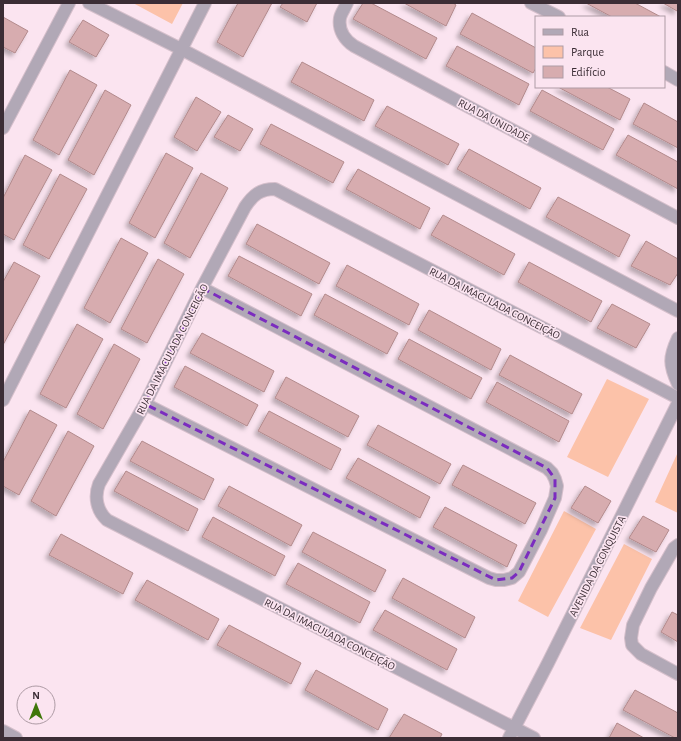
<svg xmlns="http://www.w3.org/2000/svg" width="681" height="741" viewBox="0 0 681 741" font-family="'Alegreya Sans',sans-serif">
<defs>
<filter id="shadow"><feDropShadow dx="-3.5" dy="3.5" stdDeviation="2" flood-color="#0004"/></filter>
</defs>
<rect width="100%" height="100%" fill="#fbe4f0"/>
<path fill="#fcc2a9" d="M 133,3 L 183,3 L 172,24 Z
M 607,379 L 649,399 L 608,477 L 567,457 Z
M 678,452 L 678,513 L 655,502 Z
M 564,511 L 596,529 L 548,617 L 518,601 Z
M 624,544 L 652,559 L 611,640 L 580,628 Z"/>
<path fill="#d7acaf" stroke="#b28a8c" filter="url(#shadow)" d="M 238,3 L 272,3 L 243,57 L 217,42 Z
M 283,3 L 317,3 L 307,22 L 280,7 Z
M 363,3 L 371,3 L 437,38 L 426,59 L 353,19 Z
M 404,3 L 453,3 L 456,5 L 446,26 Z
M 586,3 L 635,3 L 661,17 L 612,17 Z
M 663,3 L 678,3 L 678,9 L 677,11 Z
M 472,13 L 536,48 L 536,68 L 533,73 L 460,34 Z
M 3,17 L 28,31 L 15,53 L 3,47 Z
M 83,20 L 109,35 L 96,57 L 69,42 Z
M 457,46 L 529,84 L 519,105 L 446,66 Z
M 302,62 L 374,100 L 364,121 L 291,82 Z
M 70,70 L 97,85 L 59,155 L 33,140 Z
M 558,87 L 607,87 L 630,99 L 620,120 Z
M 105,90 L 131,105 L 94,175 L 68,160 Z
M 542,90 L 614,129 L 603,150 L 530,111 Z
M 196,97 L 221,112 L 197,151 L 174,137 Z
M 644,103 L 678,122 L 678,148 L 633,124 Z
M 387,106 L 459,144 L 448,165 L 375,126 Z
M 228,115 L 253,129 L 240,151 L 214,137 Z
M 271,124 L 344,162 L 333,183 L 260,144 Z
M 628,135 L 678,162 L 678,189 L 616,155 Z
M 469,149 L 541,188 L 530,209 L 457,169 Z
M 166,153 L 193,168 L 155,238 L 129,223 Z
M 25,155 L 52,170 L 14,240 L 3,234 L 3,198 Z
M 358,169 L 430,208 L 420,229 L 346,189 Z
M 201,173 L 228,188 L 190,258 L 164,243 Z
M 60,174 L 87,189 L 49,259 L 23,245 Z
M 558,197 L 630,235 L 619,257 L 546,217 Z
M 443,215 L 515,254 L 504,275 L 431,235 Z
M 257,224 L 330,263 L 319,284 L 246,244 Z
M 121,238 L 148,253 L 110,323 L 84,308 Z
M 646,241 L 678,259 L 678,273 L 670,285 L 631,266 Z
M 239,256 L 312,294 L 301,316 L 228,276 Z
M 158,259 L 184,274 L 147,343 L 121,329 Z
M 14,262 L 40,276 L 3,345 L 3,282 Z
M 529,262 L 602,301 L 591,322 L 518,282 Z
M 347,265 L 419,304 L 409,325 L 336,286 Z
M 325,294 L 398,333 L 387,354 L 314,315 Z
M 612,304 L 650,324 L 636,348 L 597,328 Z
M 429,310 L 501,349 L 491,370 L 418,330 Z
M 77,324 L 103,339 L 66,408 L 40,394 Z
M 202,333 L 274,371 L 264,392 L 190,353 Z
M 409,339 L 482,378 L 471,399 L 398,359 Z
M 114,344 L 140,359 L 103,429 L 77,414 Z
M 510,355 L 582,394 L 572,414 L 499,375 Z
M 185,366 L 258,405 L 247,426 L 174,387 Z
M 286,377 L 359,416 L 348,437 L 275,398 Z
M 497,382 L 569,421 L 559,442 L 486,402 Z
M 30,410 L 57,425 L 19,495 L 3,486 L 3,462 Z
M 269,411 L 341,449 L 331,470 L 258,431 Z
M 378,425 L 451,464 L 440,484 L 367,445 Z
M 68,431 L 94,446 L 56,516 L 31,501 Z
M 142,441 L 214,479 L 204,500 L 130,461 Z
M 358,458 L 430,497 L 420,518 L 346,478 Z
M 463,465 L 536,503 L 525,524 L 452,485 Z
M 126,471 L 198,509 L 188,531 L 114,491 Z
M 229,486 L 302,525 L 291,546 L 218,506 Z
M 585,486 L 611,501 L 598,523 L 571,508 Z
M 445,507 L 517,545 L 507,567 L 433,527 Z
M 643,516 L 669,530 L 656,552 L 629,538 Z
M 213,517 L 285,556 L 275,576 L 202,537 Z
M 313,532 L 386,570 L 375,592 L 302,552 Z
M 61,534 L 133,573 L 123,594 L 49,555 Z
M 298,563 L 370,602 L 360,623 L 286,584 Z
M 403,578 L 475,617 L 465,638 L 392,598 Z
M 147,580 L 219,619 L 208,640 L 135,600 Z
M 385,610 L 457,649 L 447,670 L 373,630 Z
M 672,612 L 678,615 L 678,642 L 661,632 Z
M 229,625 L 301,663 L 291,684 L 217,645 Z
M 316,670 L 388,709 L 378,730 L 305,690 Z
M 635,690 L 678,713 L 678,738 L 675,738 L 623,710 Z
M 404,714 L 442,734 L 440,738 L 389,738 Z
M 617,723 L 644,738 L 609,738 Z"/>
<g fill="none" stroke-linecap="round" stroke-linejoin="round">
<defs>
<path id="street" d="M 89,3 L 181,49 L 678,311
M 347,3 C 345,8 341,13 340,18 C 338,30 345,40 354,46 L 678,218
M 531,3 L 559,17
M 664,72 L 678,80
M 3,128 L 69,3
M 678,338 C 669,357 669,365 678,384
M 3,400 L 205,3
M 145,404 L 471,569 L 489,578 L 496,580 L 504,580 L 512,578 L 519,572 L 541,530 L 555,498 L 557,486 L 555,479 L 552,473 L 547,468 L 202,288
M 678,545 L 674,548 L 651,588 L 633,625 L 631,638 L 632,645 L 641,654 L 678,674
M 3,731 L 16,738
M 509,738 L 548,663 L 678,403
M 534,738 L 107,520 C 97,511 94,497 99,484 L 145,404 L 202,288 L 245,207 C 253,195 260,189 275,189 L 678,398"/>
</defs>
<use href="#street" stroke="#d5bfcb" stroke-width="14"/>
<use href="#street" stroke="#b1a8b6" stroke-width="12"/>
</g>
<path fill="none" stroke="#7b2cbf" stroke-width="3" stroke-dasharray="8 5" stroke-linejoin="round" d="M 202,288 L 547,468 L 555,479 L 555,498 L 519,572 L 512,578 L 496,580 L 145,404 Z"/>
<g text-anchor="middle" stroke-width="3.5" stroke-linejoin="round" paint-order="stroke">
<g font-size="11" fill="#3b2d35" stroke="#fbe4f0">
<text transform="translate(494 120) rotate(28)" y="4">RUA DA UNIDADE</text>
<text transform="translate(495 303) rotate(27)" y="4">RUA DA IMACULADA CONCEIÇÃO</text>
<text transform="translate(172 349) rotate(-63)" y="4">RUA DA IMACULADA CONCEIÇÃO</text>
<text transform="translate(597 566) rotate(-63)" y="4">AVENIDA DA CONQUISTA</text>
<text transform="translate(330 634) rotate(27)" y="4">RUA DA IMACULADA CONCEIÇÃO</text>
</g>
</g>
<rect width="681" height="741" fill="none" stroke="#3b2d35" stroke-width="8"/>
<rect x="535" y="16" width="130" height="72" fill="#fbe4f0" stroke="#ae9ba5"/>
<rect x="543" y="29" width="20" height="6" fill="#b1a8b6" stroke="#ae9ba5"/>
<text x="571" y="36" font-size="12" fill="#3b2d35">Rua</text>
<rect x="543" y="46" width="20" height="12" fill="#fcc2a9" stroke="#ae9ba5"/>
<text x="571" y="56" font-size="12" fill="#3b2d35">Parque</text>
<rect x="543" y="66" width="20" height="12" fill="#d7acaf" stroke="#ae9ba5"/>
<text x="571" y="76" font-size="12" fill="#3b2d35">Edifício</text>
<g transform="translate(36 705)"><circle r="19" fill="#fbe4f0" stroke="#ae9ba5"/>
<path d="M0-3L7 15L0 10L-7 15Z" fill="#3f770a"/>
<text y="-6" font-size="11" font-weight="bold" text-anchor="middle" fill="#3b2d35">N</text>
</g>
</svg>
